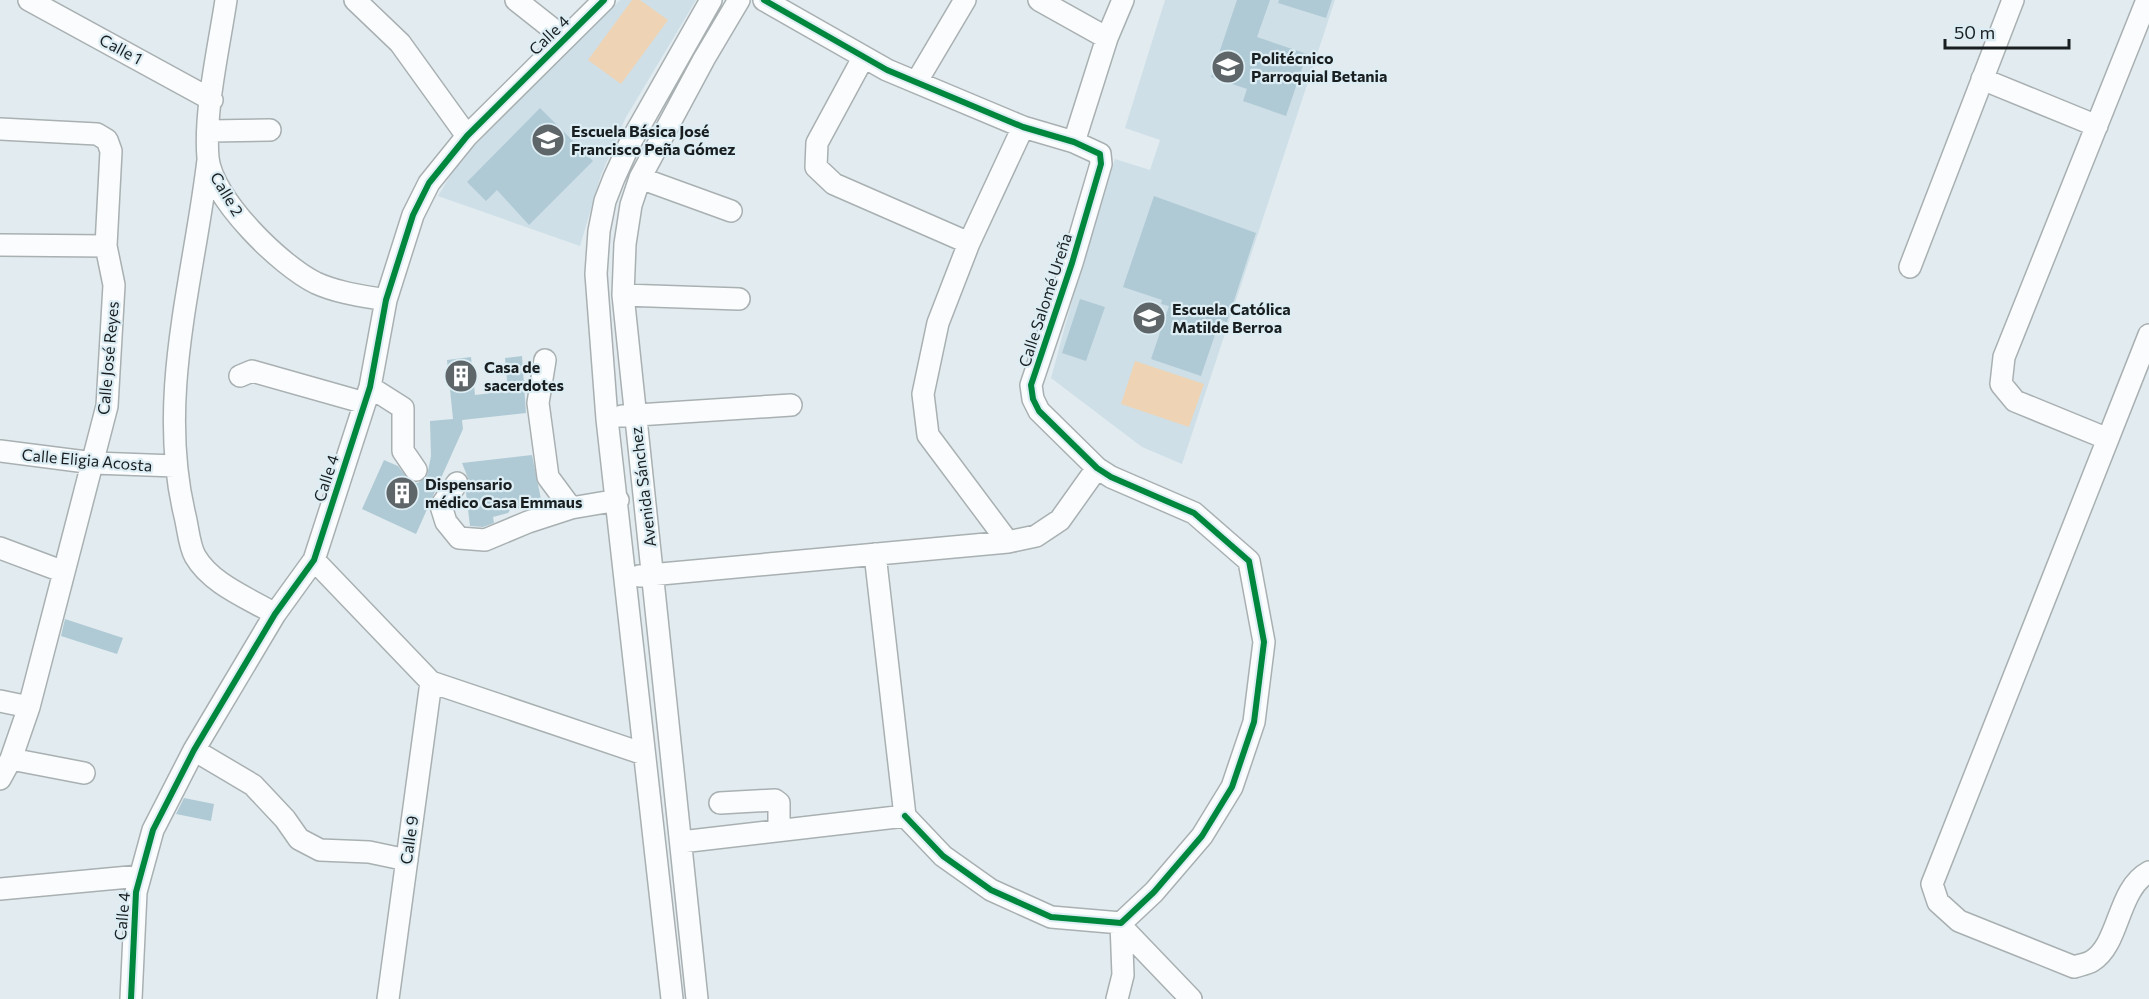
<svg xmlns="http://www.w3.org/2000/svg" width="2149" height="999" viewBox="0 0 2149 999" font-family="Commissioner,sans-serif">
<rect width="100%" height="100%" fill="#e2ebef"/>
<path fill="#cedfe7" d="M 620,0 L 696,0 L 625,119 L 601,175 L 580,246 L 438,196 L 459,161 Z
M 1165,0 L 1335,0 L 1182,464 L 1142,447 L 1051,378 L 1084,257 L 1115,159 L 1150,170 L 1160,140 L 1125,128 Z"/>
<path fill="#eed3b4" d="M 632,0 L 640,0 L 668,20 L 621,84 L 588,60 Z
M 1135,361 L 1204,384 L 1189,427 L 1121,404 Z"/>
<path fill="#afcad5" d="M 1237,0 L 1270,0 L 1257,37 L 1307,54 L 1286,116 L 1243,101 L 1247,89 L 1211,77 Z
M 1279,0 L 1332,0 L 1326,18 L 1278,3 Z
M 540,108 L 593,161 L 529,225 L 497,190 L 486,201 L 467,182 Z
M 1154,196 L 1256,233 L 1227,322 L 1220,320 L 1201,376 L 1151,359 L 1169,306 L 1161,304 L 1162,300 L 1123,287 Z
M 1080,299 L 1105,307 L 1086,361 L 1062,353 Z
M 522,356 L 526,413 L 462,420 L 463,429 L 416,534 L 362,509 L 384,460 L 398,466 L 411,482 L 418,483 L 427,476 L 431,456 L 430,421 L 453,419 L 447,360 L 471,357 L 475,395 L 508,391 L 505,358 Z
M 532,455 L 542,504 L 510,510 L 508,513 L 493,517 L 494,523 L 483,527 L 470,526 L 466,493 L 470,483 L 462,463 Z
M 65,619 L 123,638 L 117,654 L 61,636 Z
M 184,798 L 214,804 L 211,821 L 176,814 Z"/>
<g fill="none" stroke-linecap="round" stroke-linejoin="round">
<defs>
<path id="minor" d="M 29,0 L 212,100
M 226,0 C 219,47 204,111 208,158 C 212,199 281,266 316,283 C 338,293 363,296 386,300
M 355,0 L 400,43 L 467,136
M 516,0 L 564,38
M 764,0 L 887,70 L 1023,127 L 1074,142 L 1100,154 L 1101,164 L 1072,263 L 1031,385 L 1033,399 L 1039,411 L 1097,468 L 1111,477 L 1194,513 L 1249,561 L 1264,642 L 1254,722 L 1232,787 L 1202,836 L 1154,892 L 1121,923 L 1051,917 L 991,890 L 943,856 L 905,816
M 1039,0 L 1107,38 L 1074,142
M 1107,38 L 1123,0
M 863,58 L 817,143 L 816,167 L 834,184 L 969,243
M 1982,79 L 2097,126
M 917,81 L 965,0
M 0,129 L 97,134 L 107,140 L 111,151 L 106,246 L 114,285 L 107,406 L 29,707 L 11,759 L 0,779
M 210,131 L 270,130
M 208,160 C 194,279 156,397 185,516 C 188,528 189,545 195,556 C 211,584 248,598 275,614
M 640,178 L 731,211
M 0,245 L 106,246
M 1910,267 L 2013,0
M 623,295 L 739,299
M 2149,335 L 1932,884 L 1938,902 L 1959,921 L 2074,967 C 2080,965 2087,964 2092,961 C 2120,944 2117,889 2149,872
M 545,360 L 538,403 L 548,477 L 571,508 L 618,500
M 240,376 L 252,371 L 365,403
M 370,387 L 403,408 L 403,451 L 416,470
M 622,416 L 791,405
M 2108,439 L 2015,401 L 2001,384 L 2004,357 L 2147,0
M 0,451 L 94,463 L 175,466
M 457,483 L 441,506 L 446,522 L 459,538 L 485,540 L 528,522 L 571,508
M 1008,542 L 928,435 L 923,394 L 938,323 L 969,243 L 1023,127
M 0,548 L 64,572
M 875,554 L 905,816
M 314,560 L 431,682 L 644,754
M 639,576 L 1008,542 L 1036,536 L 1060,520 L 1097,468
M 0,701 L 29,707
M 194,750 L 253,785 L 285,819 L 299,839 L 320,850 L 369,852 L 407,860
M 11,759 L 84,773
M 720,803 L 775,800 L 779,803 L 779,830
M 681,842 L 905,816
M 0,889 L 140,876
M 1121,926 L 1191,999
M 131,999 L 136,892 L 153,830 L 194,750 L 275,614 L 314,560 L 370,387 L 386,300 L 413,215 L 429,183 L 467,136 L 604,0
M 388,999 L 431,682
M 672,999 L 607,419 L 596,274 L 599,231 L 605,201 L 614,178 L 630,143 L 711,0
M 697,999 L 623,295 L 625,244 L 631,205 L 640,178 L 704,59 L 739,0
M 1117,999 L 1123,975 L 1121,923"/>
</defs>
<use href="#minor" stroke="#a9b0b2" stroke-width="24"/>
<use href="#minor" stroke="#fbfcfd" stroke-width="21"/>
<defs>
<path id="cycleway" d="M 764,0 L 887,70 L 1023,127 L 1074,142 L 1100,154 L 1101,164 L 1072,263 L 1031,385 L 1033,399 L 1039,411 L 1097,468 L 1111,477 L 1194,513 L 1249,561 L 1264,642 L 1254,722 L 1232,787 L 1202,836 L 1154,892 L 1121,923 L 1051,917 L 991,890 L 943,856 L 905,816
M 131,999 L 136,892 L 153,830 L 194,750 L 275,614 L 314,560 L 370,387 L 386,300 L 413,215 L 429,183 L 467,136 L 604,0"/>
</defs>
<use href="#cycleway" stroke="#ddedf4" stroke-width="10"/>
<use href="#cycleway" stroke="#00873e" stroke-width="6"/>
</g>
<defs>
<symbol id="school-disc" viewBox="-11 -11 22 22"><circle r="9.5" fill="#5f6669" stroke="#ddedf4"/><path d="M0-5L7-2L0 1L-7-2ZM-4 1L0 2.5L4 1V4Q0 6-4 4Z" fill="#fff"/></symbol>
<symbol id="building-disc" viewBox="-11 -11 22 22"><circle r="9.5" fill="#5f6669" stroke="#ddedf4"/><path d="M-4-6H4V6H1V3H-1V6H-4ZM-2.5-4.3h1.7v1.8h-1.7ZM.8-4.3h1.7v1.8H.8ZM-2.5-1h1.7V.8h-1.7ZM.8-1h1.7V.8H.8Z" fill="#fff"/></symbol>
</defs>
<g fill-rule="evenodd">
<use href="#school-disc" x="1209" y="48" width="38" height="38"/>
<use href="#school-disc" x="529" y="121" width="38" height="38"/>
<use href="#school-disc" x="1130" y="299" width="38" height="38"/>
<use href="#building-disc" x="442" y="357" width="38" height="38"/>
<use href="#building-disc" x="383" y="474" width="38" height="38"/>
</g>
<g text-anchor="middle" stroke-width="4.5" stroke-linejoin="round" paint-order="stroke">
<g font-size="16" fill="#191f21" stroke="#ddedf4">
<text transform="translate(549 35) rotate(-44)" y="6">Calle 4</text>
<text transform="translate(121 49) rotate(28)" y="6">Calle 1</text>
<text transform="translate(227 194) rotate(59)" y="6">Calle 2</text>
<text transform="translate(1045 300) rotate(-72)" y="6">Calle Salomé Ureña</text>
<text transform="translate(108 358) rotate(-85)" y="6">Calle José Reyes</text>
<text transform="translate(87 460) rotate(5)" y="6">Calle Eligia Acosta</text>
<text transform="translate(326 478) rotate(-72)" y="6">Calle 4</text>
<text transform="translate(643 487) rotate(-97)" y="6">Avenida Sánchez</text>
<text transform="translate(409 840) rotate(-82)" y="6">Calle 9</text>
<text transform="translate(122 916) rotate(-85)" y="6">Calle 4</text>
</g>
<g font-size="16" font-weight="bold" fill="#191f21" stroke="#ddedf4" text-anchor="start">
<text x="1251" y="64">Politécnico<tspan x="1251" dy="18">Parroquial Betania</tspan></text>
<text x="571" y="137">Escuela Básica José<tspan x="571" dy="18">Francisco Peña Gómez</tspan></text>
<text x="1172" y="315">Escuela Católica<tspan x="1172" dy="18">Matilde Berroa</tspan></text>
<text x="484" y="373">Casa de<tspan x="484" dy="18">sacerdotes</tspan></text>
<text x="425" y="490">Dispensario<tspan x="425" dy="18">médico Casa Emmaus</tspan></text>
</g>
</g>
<path d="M1945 39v9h124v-9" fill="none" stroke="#191f21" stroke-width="3"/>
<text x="1954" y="39" font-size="18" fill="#191f21" stroke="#ddedf4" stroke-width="4.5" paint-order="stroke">50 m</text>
</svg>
